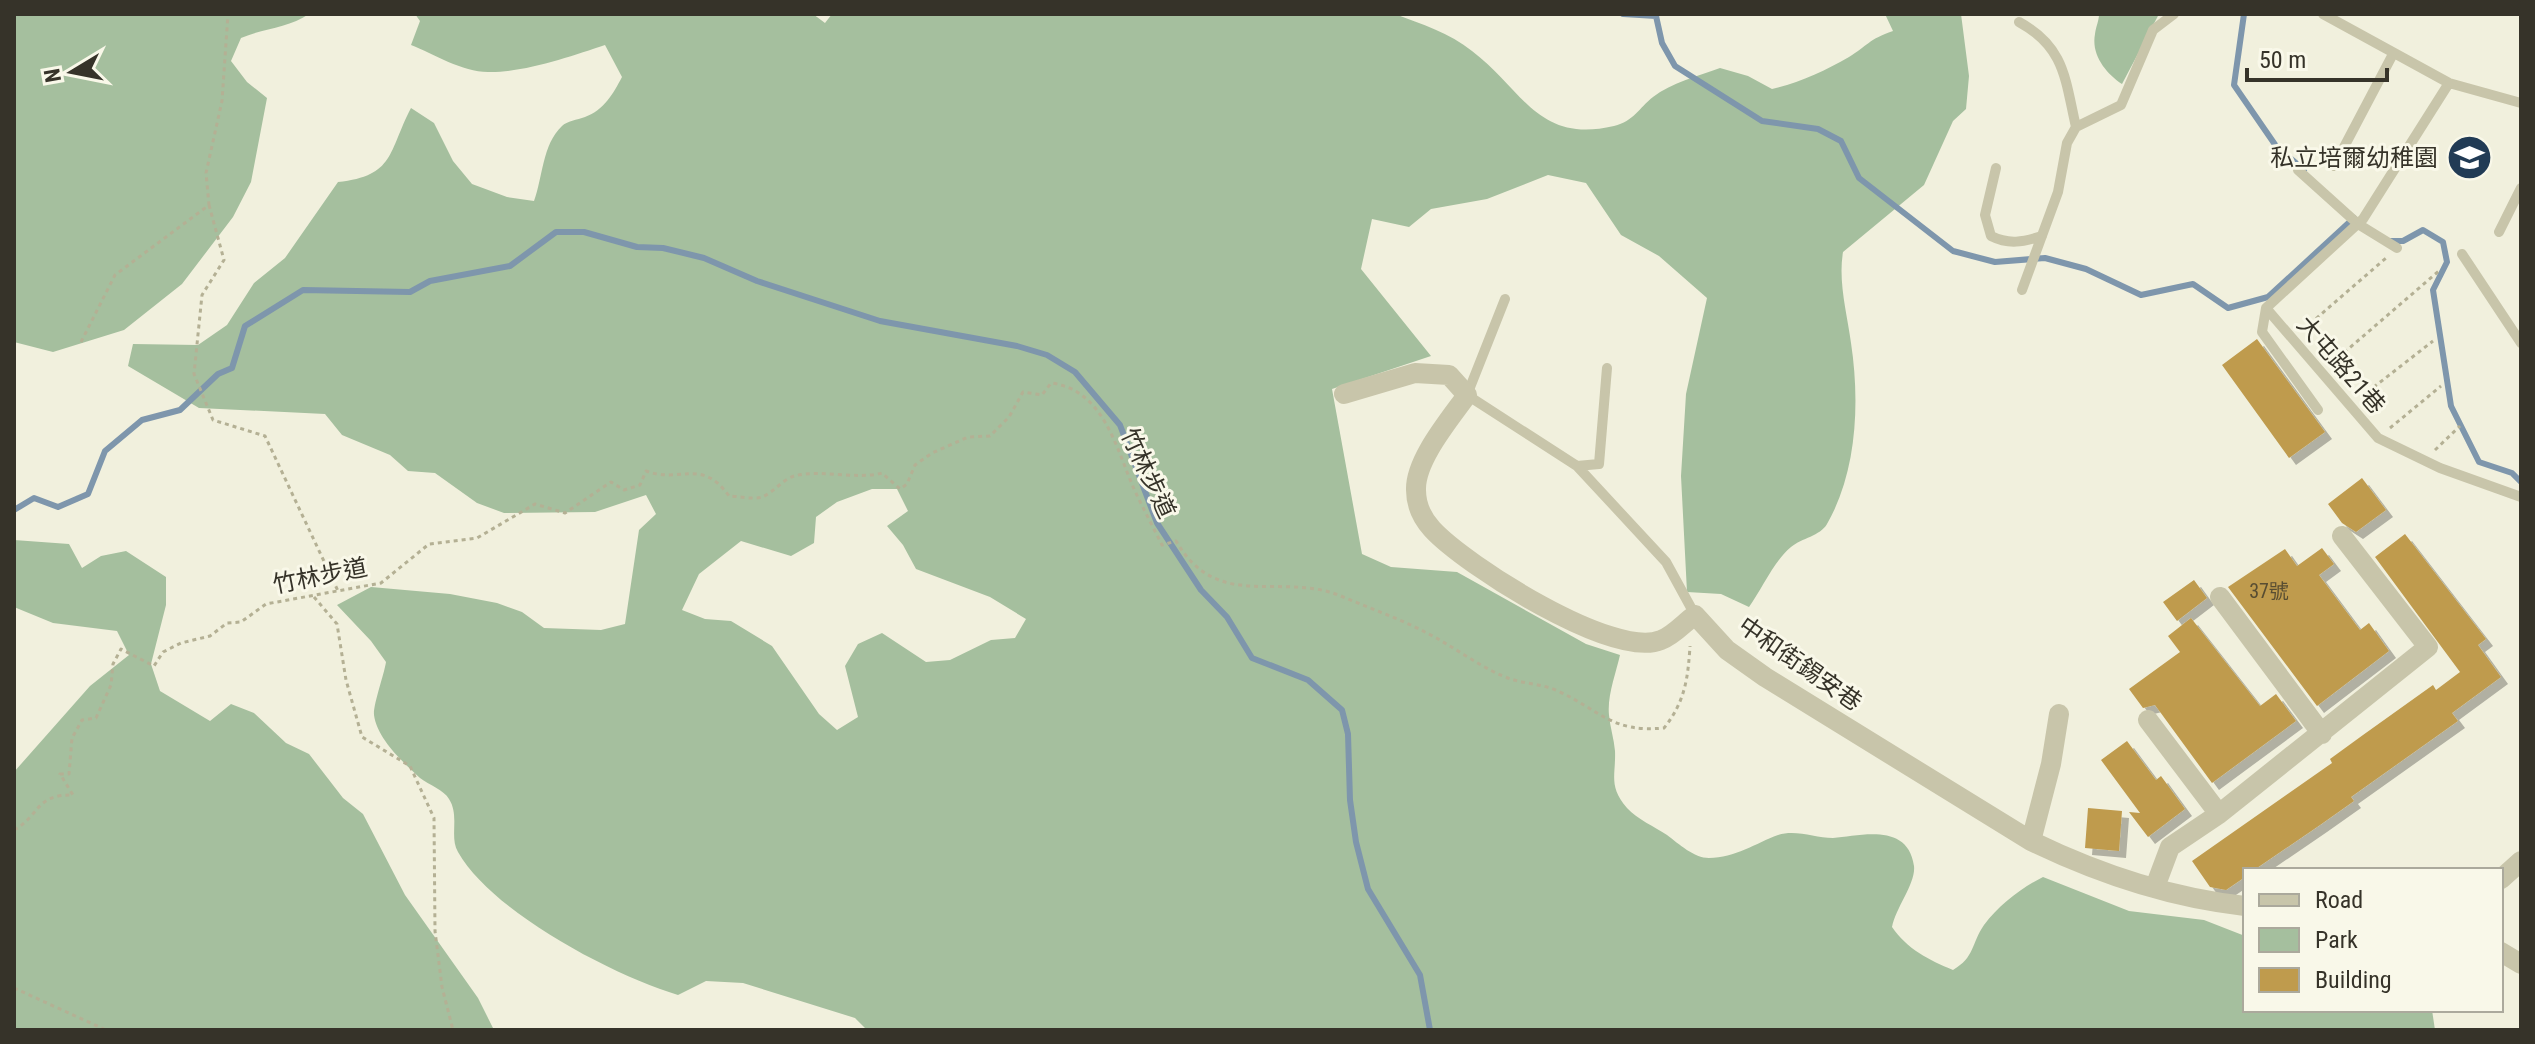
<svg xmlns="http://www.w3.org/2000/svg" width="2535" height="1044" viewBox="0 0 2535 1044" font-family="'Roboto Condensed','Noto Sans TC',sans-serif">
<defs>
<filter id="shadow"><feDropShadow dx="7" dy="7" stdDeviation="0" flood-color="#0004"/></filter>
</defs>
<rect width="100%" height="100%" fill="#f1f0dd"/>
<path fill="#a5bf9e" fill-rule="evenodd" d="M 14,14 L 309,14 C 289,28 264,28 241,38 L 231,61 L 247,82 L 267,98 L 251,182 L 233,217 L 182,284 L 124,330 L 53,352 L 14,342 Z
M 415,14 L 813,14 L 825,23 L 832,14 L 1395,14 C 1421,24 1450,33 1472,51 C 1523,90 1538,144 1614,126 C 1634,121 1639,108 1653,97 C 1671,83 1698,76 1720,68 L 1748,76 L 1772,89 C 1798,83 1825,71 1849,57 C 1867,46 1869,39 1893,31 L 1885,14 L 1961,14 L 1969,76 L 1966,109 L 1953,121 L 1924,185 L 1843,252 C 1838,282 1847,313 1851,343 C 1860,402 1857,472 1827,524 C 1820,536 1802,538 1791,547 C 1774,561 1762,589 1749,607 L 1721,594 L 1687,592 L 1681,476 L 1686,394 L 1707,298 L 1659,256 L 1621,235 L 1586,183 L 1548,175 L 1487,199 L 1431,209 L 1409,227 L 1372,219 L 1361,269 L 1431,356 L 1332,389 L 1362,554 L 1391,567 L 1457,572 L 1586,644 L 1620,655 C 1616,673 1607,696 1609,715 C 1610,727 1614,739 1615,751 C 1616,775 1608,786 1627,808 C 1637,819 1655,827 1667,835 C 1679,844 1694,858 1709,858 C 1735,858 1756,843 1778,835 C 1796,829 1815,838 1833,838 C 1860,836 1908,822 1914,866 C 1916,883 1896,907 1892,927 C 1907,949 1929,960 1953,970 C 1975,957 1971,944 1984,925 C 1999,905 2021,888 2043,877 L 2129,911 L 2204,920 L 2245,936 L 2245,1010 L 2432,1010 L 2435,1030 L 867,1030 L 855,1018 L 743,983 L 706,981 L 678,995 C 612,975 492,912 458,852 C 449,837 460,816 449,799 C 444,790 429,785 420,778 C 404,763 377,739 374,715 C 373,705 384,675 386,662 L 371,641 L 337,605 L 371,587 L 450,594 L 497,603 L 522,612 L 544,628 L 601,630 L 625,624 L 639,530 L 656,514 L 646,495 L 595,512 L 504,513 L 477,503 L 435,473 L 408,471 L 390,455 L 342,435 L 325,414 L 199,408 L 128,366 L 133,344 L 198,345 L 227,325 L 254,283 L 285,258 L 338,182 C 395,176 388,152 411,108 L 434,123 L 453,161 L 472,184 L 507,197 L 534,201 C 543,177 542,145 562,126 C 567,121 577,120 585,117 C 604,110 613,94 622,77 L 605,45 C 572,56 523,73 488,72 C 462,72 434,54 411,45 L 420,21 ZM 872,489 L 897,489 L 908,511 L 887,526 L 903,545 L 916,569 L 990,597 L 1026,619 L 1015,638 L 991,640 L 950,660 L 926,662 L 882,633 L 858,644 L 845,666 L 858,717 L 837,730 L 819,714 L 772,646 L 731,621 L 705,619 L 682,610 L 699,574 L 741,541 L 791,556 L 814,543 L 816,517 L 837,502 Z
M 2099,14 L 2159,14 L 2122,84 C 2106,73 2091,55 2095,34 C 2096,26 2099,21 2099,14 Z
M 14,540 L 69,544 L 82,568 L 101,556 L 126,551 L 166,577 L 166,605 L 151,664 L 160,691 L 210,721 L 231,704 L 254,713 L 286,743 L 309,754 L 343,798 L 363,814 L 405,895 L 478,998 L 494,1030 L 14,1030 L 14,772 L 90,686 L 129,655 L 117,631 L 53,623 L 14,607 Z"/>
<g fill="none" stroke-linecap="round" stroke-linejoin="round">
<path stroke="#7e96ac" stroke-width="6" d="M 1623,14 L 1656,16 L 1662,43 L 1675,66 L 1762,121 L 1818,129 L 1841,141 L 1859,178 L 1953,251 L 1995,262 L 2045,258 L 2086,269 L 2141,295 L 2193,284 L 2228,308 L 2268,297 L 2354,218
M 2244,14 L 2234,85 L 2276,146 L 2304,170
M 2388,241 L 2403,241 L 2423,230 L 2443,242 L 2447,262 L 2433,290 L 2451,406 L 2479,462 L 2512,473 L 2521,482
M 14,510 L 34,498 L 58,507 L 88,494 L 105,451 L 142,420 L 180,410 L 218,374 L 232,368 L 245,326 L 303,290 L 410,292 L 430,281 L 510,266 L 556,232 L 584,232 L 637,247 L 663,248 L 704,258 L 757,281 L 880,321 L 1017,346 L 1047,355 L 1075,372 L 1120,425 L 1157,523 L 1201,590 L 1227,617 L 1252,658 L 1308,680 L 1342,710 L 1348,734 L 1350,800 L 1356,842 L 1368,889 L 1420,975 L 1430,1030"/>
</g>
<path fill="#bf9b4d" filter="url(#shadow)" d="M 2257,339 L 2325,432 L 2289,458 L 2222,365 Z
M 2362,478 L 2386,510 L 2356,532 L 2342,523 L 2328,504 Z
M 2405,534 L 2486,639 L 2478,645 L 2501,677 L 2452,713 L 2458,721 L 2351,797 L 2354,801 L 2320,825 L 2254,870 L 2245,870 L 2245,877 L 2226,890 L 2210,887 L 2192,861 L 2332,763 L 2330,759 L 2363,735 L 2433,685 L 2436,690 L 2460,672 L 2375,557 Z
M 2322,548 L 2334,564 L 2319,575 L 2360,630 L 2369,623 L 2389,651 L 2317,706 L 2228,587 L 2285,549 L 2297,566 Z
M 2194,580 L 2207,598 L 2177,621 L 2163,602 Z
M 2191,618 L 2260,706 L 2276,694 L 2296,721 L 2212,783 L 2155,705 L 2143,708 L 2129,689 L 2180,652 L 2168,636 Z
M 2127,741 L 2156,780 L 2161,776 L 2185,809 L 2148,837 L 2129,812 L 2140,813 L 2101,760 Z
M 2088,808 L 2122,811 L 2119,851 L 2085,848 Z"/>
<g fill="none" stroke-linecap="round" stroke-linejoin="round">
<path stroke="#b4b094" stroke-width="3" stroke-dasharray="4 4" stroke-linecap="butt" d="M 209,205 L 224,260 L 202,295 L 194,374 L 213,420 L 265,436 L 338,591
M 2304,329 L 2386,258
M 81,342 L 115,275 L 209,205 L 206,173 L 222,101 L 228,14
M 2332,363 L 2440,270
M 2361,397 L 2433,341
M 2390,428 L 2441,386
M 2435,450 L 2460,426
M 314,597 L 337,624 L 346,680 L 362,737 L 410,766 L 434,818 L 435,931 L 442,987 L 453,1030
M 14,830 C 40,816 35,794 73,795 L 60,774 L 69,774 L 72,738 L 82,720 L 96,718 L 111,685 L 113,664 L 121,649 L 154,666 L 163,652 L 181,643 L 210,636 L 227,623 L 241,622 L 266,604 L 381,583 L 429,544 L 477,538 L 535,504 L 565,513 L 611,482 L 624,490 L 640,485 L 646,471 C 681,484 701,457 729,496 C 738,496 753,500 762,497 C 773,493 782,480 794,476 C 820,469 859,480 882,473 L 900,489 L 907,484 L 915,465 L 932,453 L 968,437 L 990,436 L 1009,417 L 1023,392 L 1042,395 L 1051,383 C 1104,390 1116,448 1134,489 C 1143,508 1153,527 1162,545 L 1176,541 C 1218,613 1280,571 1341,596 C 1369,608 1398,618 1425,632 C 1450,644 1487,672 1511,679 C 1526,684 1543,684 1558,691 C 1601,711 1612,733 1664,728 C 1685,702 1688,678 1690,646
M 14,988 L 106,1030"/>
<path stroke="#c8c5aa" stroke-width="10" d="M 2323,14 L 2449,83 L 2521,103
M 2019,22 C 2065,47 2065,79 2076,127 L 2121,105 L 2153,30 L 2174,14
M 2334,166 L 2393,54
M 1996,168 L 1985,215 L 1991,236 C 2009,245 2023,242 2042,236
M 2298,170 L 2358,224 L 2397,248
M 2499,232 L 2521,188
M 2462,254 L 2521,343
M 2022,290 L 2058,192 L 2067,143 L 2076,127
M 1505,299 L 1467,395 L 1577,466 L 1666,562 L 1695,615
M 2266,308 L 2378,438 L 2440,468 L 2521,497
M 2318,410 L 2262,332 L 2266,308 L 2363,219 L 2449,83
M 1577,466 L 1599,464 L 1607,368"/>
<path stroke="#c8c5aa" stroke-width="20" d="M 1344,394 L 1415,373 L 1449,375 L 1467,395 C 1450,419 1415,460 1416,490 C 1416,505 1422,518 1432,529 C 1465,565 1614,660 1661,640 C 1673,636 1685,622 1695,615 L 1727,650 L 1765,677 L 2031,841 C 2097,873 2172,898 2245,906
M 2220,597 L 2322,734
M 2148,720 L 2219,814
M 2031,841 L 2051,764 L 2059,714
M 2501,879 L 2521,861
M 2155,887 L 2170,847 L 2219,814 L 2428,647 L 2342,536
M 2501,952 L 2521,964"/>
</g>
<defs>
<symbol id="school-disc" viewBox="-11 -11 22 22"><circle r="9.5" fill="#213b55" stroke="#f9f8e9"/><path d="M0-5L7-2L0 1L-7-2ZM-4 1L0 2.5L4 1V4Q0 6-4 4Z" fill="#fff"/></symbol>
</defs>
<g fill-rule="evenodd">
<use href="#school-disc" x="2444" y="132" width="51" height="51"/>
</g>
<g text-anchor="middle" stroke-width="6" stroke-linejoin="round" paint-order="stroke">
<g font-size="20" fill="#584d32">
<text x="2269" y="598">37號</text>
</g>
<g font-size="24" fill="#363329" stroke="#f9f8e9" text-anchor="end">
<text x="2438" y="166">私立培爾幼稚園</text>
</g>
<g font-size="24" fill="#363329" stroke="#f9f8e9">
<text transform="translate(2341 365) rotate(49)" y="8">大屯路21巷</text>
<text transform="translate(1148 473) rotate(65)" y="8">竹林步道</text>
<text transform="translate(320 576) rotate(-11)" y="8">竹林步道</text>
<text transform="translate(1800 664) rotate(35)" y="8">中和街錫安巷</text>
</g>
</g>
<rect width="2535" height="1044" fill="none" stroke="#363329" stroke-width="32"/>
<rect x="2243" y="868" width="260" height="144" fill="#f9f8e9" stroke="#aba99c" stroke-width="2"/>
<rect x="2259" y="894" width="40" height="12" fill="#c8c5aa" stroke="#aba99c" stroke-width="2"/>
<text x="2315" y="908" font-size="24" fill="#363329">Road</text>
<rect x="2259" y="928" width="40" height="24" fill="#a5bf9e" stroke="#aba99c" stroke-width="2"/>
<text x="2315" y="948" font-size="24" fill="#363329">Park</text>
<rect x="2259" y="968" width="40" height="24" fill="#bf9b4d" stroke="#aba99c" stroke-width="2"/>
<text x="2315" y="988" font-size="24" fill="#363329">Building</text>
<g transform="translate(72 72) rotate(260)" stroke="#f9f8e9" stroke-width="6" paint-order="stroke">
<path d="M0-6L14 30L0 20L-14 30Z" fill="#363329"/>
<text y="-12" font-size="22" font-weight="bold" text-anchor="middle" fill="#363329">N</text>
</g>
<path d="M2247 68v12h140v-12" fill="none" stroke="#363329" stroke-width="4"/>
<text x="2259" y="68" font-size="24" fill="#363329" stroke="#f9f8e9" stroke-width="6" paint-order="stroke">50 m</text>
</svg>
